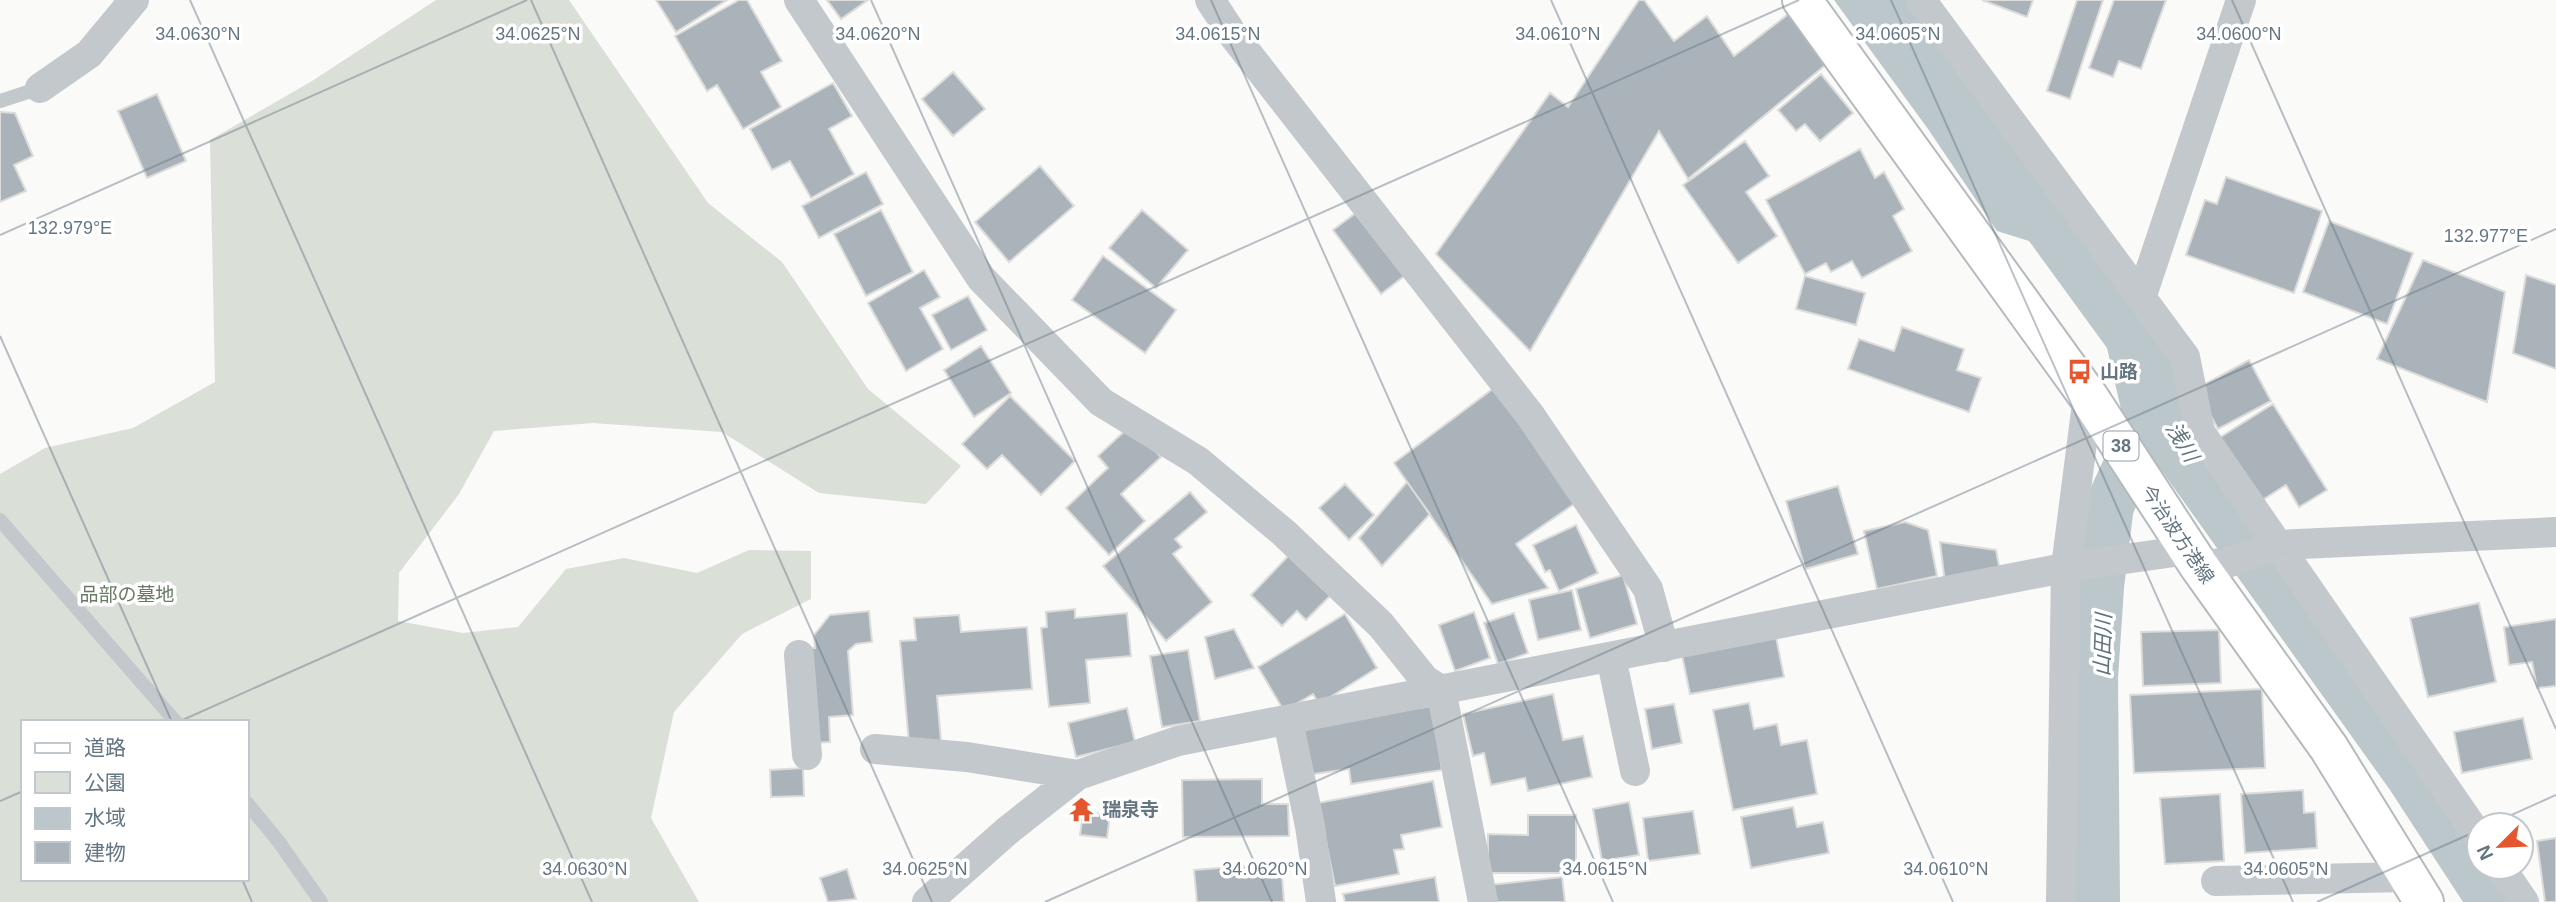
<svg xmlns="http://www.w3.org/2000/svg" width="2556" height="902" viewBox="0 0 2556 902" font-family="Helvetica,'Noto Sans JP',sans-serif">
<rect width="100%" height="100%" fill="#fafaf8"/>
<path fill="#dadfd7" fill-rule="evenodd" d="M 436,0 L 569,0 L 708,203 L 782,262 L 868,389 L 961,466 L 926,504 L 819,493 L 722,432 L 593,423 L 494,431 L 459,494 L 399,573 L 398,621 L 463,633 L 518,627 L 566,569 L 624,558 L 697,573 L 749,550 L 811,551 L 811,599 L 742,634 L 674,712 L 651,818 L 699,902 L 0,902 L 0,474 L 45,448 L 133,428 L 215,382 L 210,140 L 312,81 ZM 23,722 L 247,722 L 247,879 L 23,879 Z"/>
<path fill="#bbc7cb" d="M 1834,0 L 1912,0 L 2180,369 L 2191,431 L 2479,850 L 2479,867 L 2491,867 L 2516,902 L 2463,902 L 2390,790 L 2154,460 L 2133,514 L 2124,588 L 2118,678 L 2120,902 L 2074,902 L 2074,616 L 2091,487 L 2123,418 L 2107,348 L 2029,241 L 1997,231 L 1928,129 Z"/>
<path fill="#aab3b9" stroke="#dcdcda" stroke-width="2" d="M 656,0 L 727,0 L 676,32 Z
M 739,0 L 747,0 L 782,61 L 761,72 L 781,107 L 743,129 L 717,85 L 707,91 L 675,36 Z
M 827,0 L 868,0 L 841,19 Z
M 1639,0 L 1644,0 L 1674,41 L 1707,16 L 1734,56 L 1795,9 L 1829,62 L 1688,179 L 1659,131 L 1530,351 L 1436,254 L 1550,93 L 1568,107 Z
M 1982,0 L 2033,0 L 2027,17 Z
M 2077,0 L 2103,0 L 2070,99 L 2047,91 Z
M 2114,0 L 2166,0 L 2141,69 L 2119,61 L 2113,77 L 2089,68 Z
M 953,72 L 985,109 L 953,136 L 922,99 Z
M 1821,74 L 1853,113 L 1820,141 L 1805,124 L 1796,131 L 1778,110 Z
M 833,83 L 852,116 L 829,129 L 854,174 L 811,198 L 790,161 L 772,170 L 750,129 Z
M 157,94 L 186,161 L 147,178 L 118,111 Z
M 0,112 L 15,113 L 33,156 L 14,165 L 26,191 L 0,202 Z
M 1745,141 L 1769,176 L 1746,192 L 1777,236 L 1738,263 L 1683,185 Z
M 1860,149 L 1875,178 L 1884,172 L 1904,209 L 1893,216 L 1912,251 L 1862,278 L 1852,261 L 1831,272 L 1826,263 L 1805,274 L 1766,200 Z
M 1040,166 L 1074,206 L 1009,262 L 975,222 Z
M 866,172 L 883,204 L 819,238 L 802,206 Z
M 2226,177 L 2322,211 L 2294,293 L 2186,255 L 2205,200 L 2217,204 Z
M 1364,207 L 1412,270 L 1381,294 L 1333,230 Z
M 881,210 L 913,272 L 866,296 L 834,234 Z
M 1142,210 L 1188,250 L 1156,288 L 1109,248 Z
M 2329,221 L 2413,253 L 2387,324 L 2303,292 Z
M 1103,256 L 1176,310 L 1145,353 L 1072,300 Z
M 2423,260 L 2505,292 L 2487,402 L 2377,359 Z
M 924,270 L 940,297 L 920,308 L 943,349 L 906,371 L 868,303 Z
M 2526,275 L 2556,285 L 2556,369 L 2513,353 Z
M 1805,276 L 1865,293 L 1856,325 L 1796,309 Z
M 968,296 L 987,330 L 951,350 L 932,315 Z
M 1902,327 L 1964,349 L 1957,370 L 1981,378 L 1969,412 L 1848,369 L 1859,339 L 1894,351 Z
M 981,346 L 1011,393 L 974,417 L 944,370 Z
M 2249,360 L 2271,401 L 2218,429 L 2196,389 Z
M 1498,385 L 1577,502 L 1516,544 L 1548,588 L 1492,604 L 1394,463 Z
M 1010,396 L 1075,461 L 1041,495 L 1002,455 L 987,469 L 962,444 Z
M 2273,404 L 2327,490 L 2299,507 L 2286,485 L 2259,502 L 2219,438 Z
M 1131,425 L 1161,457 L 1121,494 L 1145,521 L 1109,555 L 1066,508 L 1108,468 L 1098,456 Z
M 1407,482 L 1430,514 L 1382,566 L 1359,538 Z
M 1345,484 L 1374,515 L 1349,540 L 1319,508 Z
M 1838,486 L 1858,554 L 1805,569 L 1786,501 Z
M 1190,492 L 1207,512 L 1175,539 L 1182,547 L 1173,554 L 1212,602 L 1166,641 L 1103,566 Z
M 1905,522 L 1928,530 L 1937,576 L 1877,589 L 1864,531 Z
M 1576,525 L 1598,573 L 1559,591 L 1550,570 L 1545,572 L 1533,545 Z
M 1940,542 L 1996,550 L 2000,571 L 1945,583 Z
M 1293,551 L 1334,592 L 1306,620 L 1297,611 L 1282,626 L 1251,595 Z
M 1623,575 L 1637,624 L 1590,638 L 1576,589 Z
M 1572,590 L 1581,630 L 1538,640 L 1529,600 Z
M 2479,603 L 2496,682 L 2428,697 L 2410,618 Z
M 1075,609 L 1075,618 L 1127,613 L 1131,656 L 1086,660 L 1090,703 L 1049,707 L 1041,628 L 1047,627 L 1046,612 Z
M 869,611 L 872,642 L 856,644 L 848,651 L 853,715 L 829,717 L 830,742 L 812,743 L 805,649 L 815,648 L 814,635 L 830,615 Z
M 1474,612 L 1490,658 L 1455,671 L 1439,625 Z
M 1514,613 L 1528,653 L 1498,664 L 1484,623 Z
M 1345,614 L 1377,668 L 1319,704 L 1313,694 L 1284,711 L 1258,667 Z
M 959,615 L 961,632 L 1027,627 L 1032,689 L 937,696 L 941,741 L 909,744 L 900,641 L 916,640 L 914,618 Z
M 2556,619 L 2556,686 L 2537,688 L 2532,662 L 2509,665 L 2504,627 Z
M 1234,629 L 1254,668 L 1215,679 L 1205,637 Z
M 2219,630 L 2221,683 L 2143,686 L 2141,632 Z
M 1776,637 L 1784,677 L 1690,694 L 1682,655 Z
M 1188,650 L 1200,721 L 1162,727 L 1150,656 Z
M 2262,689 L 2265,768 L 2134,773 L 2130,695 Z
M 1553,694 L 1563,740 L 1583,736 L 1592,777 L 1528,791 L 1525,778 L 1491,785 L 1484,753 L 1473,756 L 1463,714 Z
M 1749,703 L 1754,729 L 1777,724 L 1781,745 L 1807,740 L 1817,794 L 1733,810 L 1713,710 Z
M 1674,704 L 1682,743 L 1652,749 L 1645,709 Z
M 1432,706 L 1442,770 L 1351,784 L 1349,769 L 1307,775 L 1299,727 Z
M 1127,708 L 1135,742 L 1076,757 L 1068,723 Z
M 2523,718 L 2532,759 L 2462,773 L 2454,732 Z
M 803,768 L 804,796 L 771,797 L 770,770 Z
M 1262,779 L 1262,804 L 1288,804 L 1289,836 L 1183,837 L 1182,780 Z
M 1433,781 L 1442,827 L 1401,835 L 1404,849 L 1394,850 L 1399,874 L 1335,886 L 1318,803 Z
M 2303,790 L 2304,813 L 2315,812 L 2317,848 L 2245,853 L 2241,794 Z
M 2220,794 L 2224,861 L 2165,864 L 2160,798 Z
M 1629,802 L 1639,855 L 1602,861 L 1593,809 Z
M 1793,807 L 1797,827 L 1823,822 L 1829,853 L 1751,868 L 1741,817 Z
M 1693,811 L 1700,854 L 1648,861 L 1643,818 Z
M 1083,812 L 1110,815 L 1107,838 L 1080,835 Z
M 1528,815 L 1576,815 L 1576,873 L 1488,873 L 1488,834 L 1528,835 Z
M 2556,838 L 2556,902 L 2545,902 L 2537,841 Z
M 1281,863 L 1284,902 L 1197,902 L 1194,870 Z
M 847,869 L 856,899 L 828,902 L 820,878 Z
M 1435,877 L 1439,902 L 1345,902 L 1343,894 Z
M 1562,877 L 1565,902 L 1491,902 L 1489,885 Z"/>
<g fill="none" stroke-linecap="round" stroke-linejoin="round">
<defs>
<path id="primary" d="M 1802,0 L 2088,396 L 2199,566 L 2329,748 L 2424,902"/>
</defs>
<use href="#primary" stroke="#b5babe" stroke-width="42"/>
<path stroke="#c3c8cc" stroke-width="14" d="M 0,101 L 40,88
M 0,520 L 176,722
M 247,803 L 279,842 L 321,902"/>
<path stroke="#c3c8cc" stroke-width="30" d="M 799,0 L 981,278 L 1101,402 L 1198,461 L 1284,533 L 1381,625 L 1425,680 L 1441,690 L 1483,902
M 1210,0 L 1233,35 L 1530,415 L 1648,589 L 1664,647
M 1921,0 L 2185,357 L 2200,432 L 2479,837
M 40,88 L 89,54 L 134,0
M 2141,298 L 2241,0
M 2199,566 L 2230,562 L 2278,545 L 2556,532
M 799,655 L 807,755
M 1611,657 L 1635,771
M 1288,721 L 1310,826 L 1321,902
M 875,749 L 967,757 L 1078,775 L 1178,741 L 2069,567 L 2188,550
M 2500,867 L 2524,902
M 2216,881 L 2409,877
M 927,902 L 1007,831 L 1078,775
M 2061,902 L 2066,567 L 2088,396"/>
<use href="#primary" stroke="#fff" stroke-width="38"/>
</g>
<path fill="none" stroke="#657683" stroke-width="2" stroke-opacity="0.45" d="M 190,0 L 592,902M 531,0 L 932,902M 871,0 L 1272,902M 1211,0 L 1613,902M 1551,0 L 1953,902M 1891,0 L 2293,902M 2232,0 L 2556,729M 0,235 L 527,0M 0,336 L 172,722M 178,722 L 1799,0M 0,801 L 23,791M 2489,825 L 2556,795M 242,879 L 252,902M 1045,902 L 2556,229M 2317,902 L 2479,830"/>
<defs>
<symbol id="bus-bare" viewBox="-9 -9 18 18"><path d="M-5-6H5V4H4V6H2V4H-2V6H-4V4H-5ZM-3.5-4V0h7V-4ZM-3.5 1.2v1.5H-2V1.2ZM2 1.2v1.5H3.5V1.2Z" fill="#e4572e" stroke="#fff" stroke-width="2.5" paint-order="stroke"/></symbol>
<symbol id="temple-bare" viewBox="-9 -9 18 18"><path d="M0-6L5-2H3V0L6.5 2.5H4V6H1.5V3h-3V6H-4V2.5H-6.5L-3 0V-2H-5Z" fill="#e4572e" stroke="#fff" stroke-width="2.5" paint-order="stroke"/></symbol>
</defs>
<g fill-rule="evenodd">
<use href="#bus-bare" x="2062" y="354" width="35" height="35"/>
<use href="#temple-bare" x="1064" y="792" width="35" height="35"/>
</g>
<g text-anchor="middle" stroke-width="7" stroke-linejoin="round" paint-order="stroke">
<rect fill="#fff" stroke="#939fa8" stroke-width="2" x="2103.5" y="431.5" width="35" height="29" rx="5"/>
<g font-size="18" font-weight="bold" fill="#657683">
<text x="2121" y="452">38</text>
</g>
<g font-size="19" font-weight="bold" fill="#657683" stroke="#fff" text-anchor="start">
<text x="2100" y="378">山路</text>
<text x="1102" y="816">瑞泉寺</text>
</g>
<g font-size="19" fill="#657683" stroke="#fff">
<text transform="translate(2178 534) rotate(56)" y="7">今治波方港線</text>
</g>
<g font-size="19" fill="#687a64" stroke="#fff">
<text x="127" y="601">品部の墓地</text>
</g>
<g font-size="21" font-style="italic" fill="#60757c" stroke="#fff">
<text transform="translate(2182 442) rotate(59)" y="7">浅川</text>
<text transform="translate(2103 645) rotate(-88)" y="7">山田川</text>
</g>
</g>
<g font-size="18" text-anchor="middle" fill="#657683" stroke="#fff" stroke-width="7" stroke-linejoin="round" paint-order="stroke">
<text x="198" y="40">34.0630°N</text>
<text x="538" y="40">34.0625°N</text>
<text x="878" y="40">34.0620°N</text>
<text x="1218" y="40">34.0615°N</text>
<text x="1558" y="40">34.0610°N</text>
<text x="1898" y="40">34.0605°N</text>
<text x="2239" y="40">34.0600°N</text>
<text x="70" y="234">132.979°E</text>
<text x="2486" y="242">132.977°E</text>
<text x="585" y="875">34.0630°N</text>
<text x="925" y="875">34.0625°N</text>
<text x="1265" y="875">34.0620°N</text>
<text x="1605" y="875">34.0615°N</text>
<text x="1946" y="875">34.0610°N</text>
<text x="2286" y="875">34.0605°N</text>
</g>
<rect x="21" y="720" width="228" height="161" fill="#ffffff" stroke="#c1c8cd" stroke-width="2"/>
<rect x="35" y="743" width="35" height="10" fill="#ffffff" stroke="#c1c8cd" stroke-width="2"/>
<text x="84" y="755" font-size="21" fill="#657683">道路</text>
<rect x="35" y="772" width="35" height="21" fill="#dadfd7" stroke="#c1c8cd" stroke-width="2"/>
<text x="84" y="790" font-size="21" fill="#657683">公園</text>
<rect x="35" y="808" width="35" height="21" fill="#bbc7cb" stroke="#c1c8cd" stroke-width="2"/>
<text x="84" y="825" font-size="21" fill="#657683">水域</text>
<rect x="35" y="842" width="35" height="21" fill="#aab3b9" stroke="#c1c8cd" stroke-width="2"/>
<text x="84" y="860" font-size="21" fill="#657683">建物</text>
<g transform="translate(2500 846) rotate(246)"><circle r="33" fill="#ffffff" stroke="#c1c8cd" stroke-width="2"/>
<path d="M0-5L12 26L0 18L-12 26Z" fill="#e4572e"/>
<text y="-10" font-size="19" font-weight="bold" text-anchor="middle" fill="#657683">N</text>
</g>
</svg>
